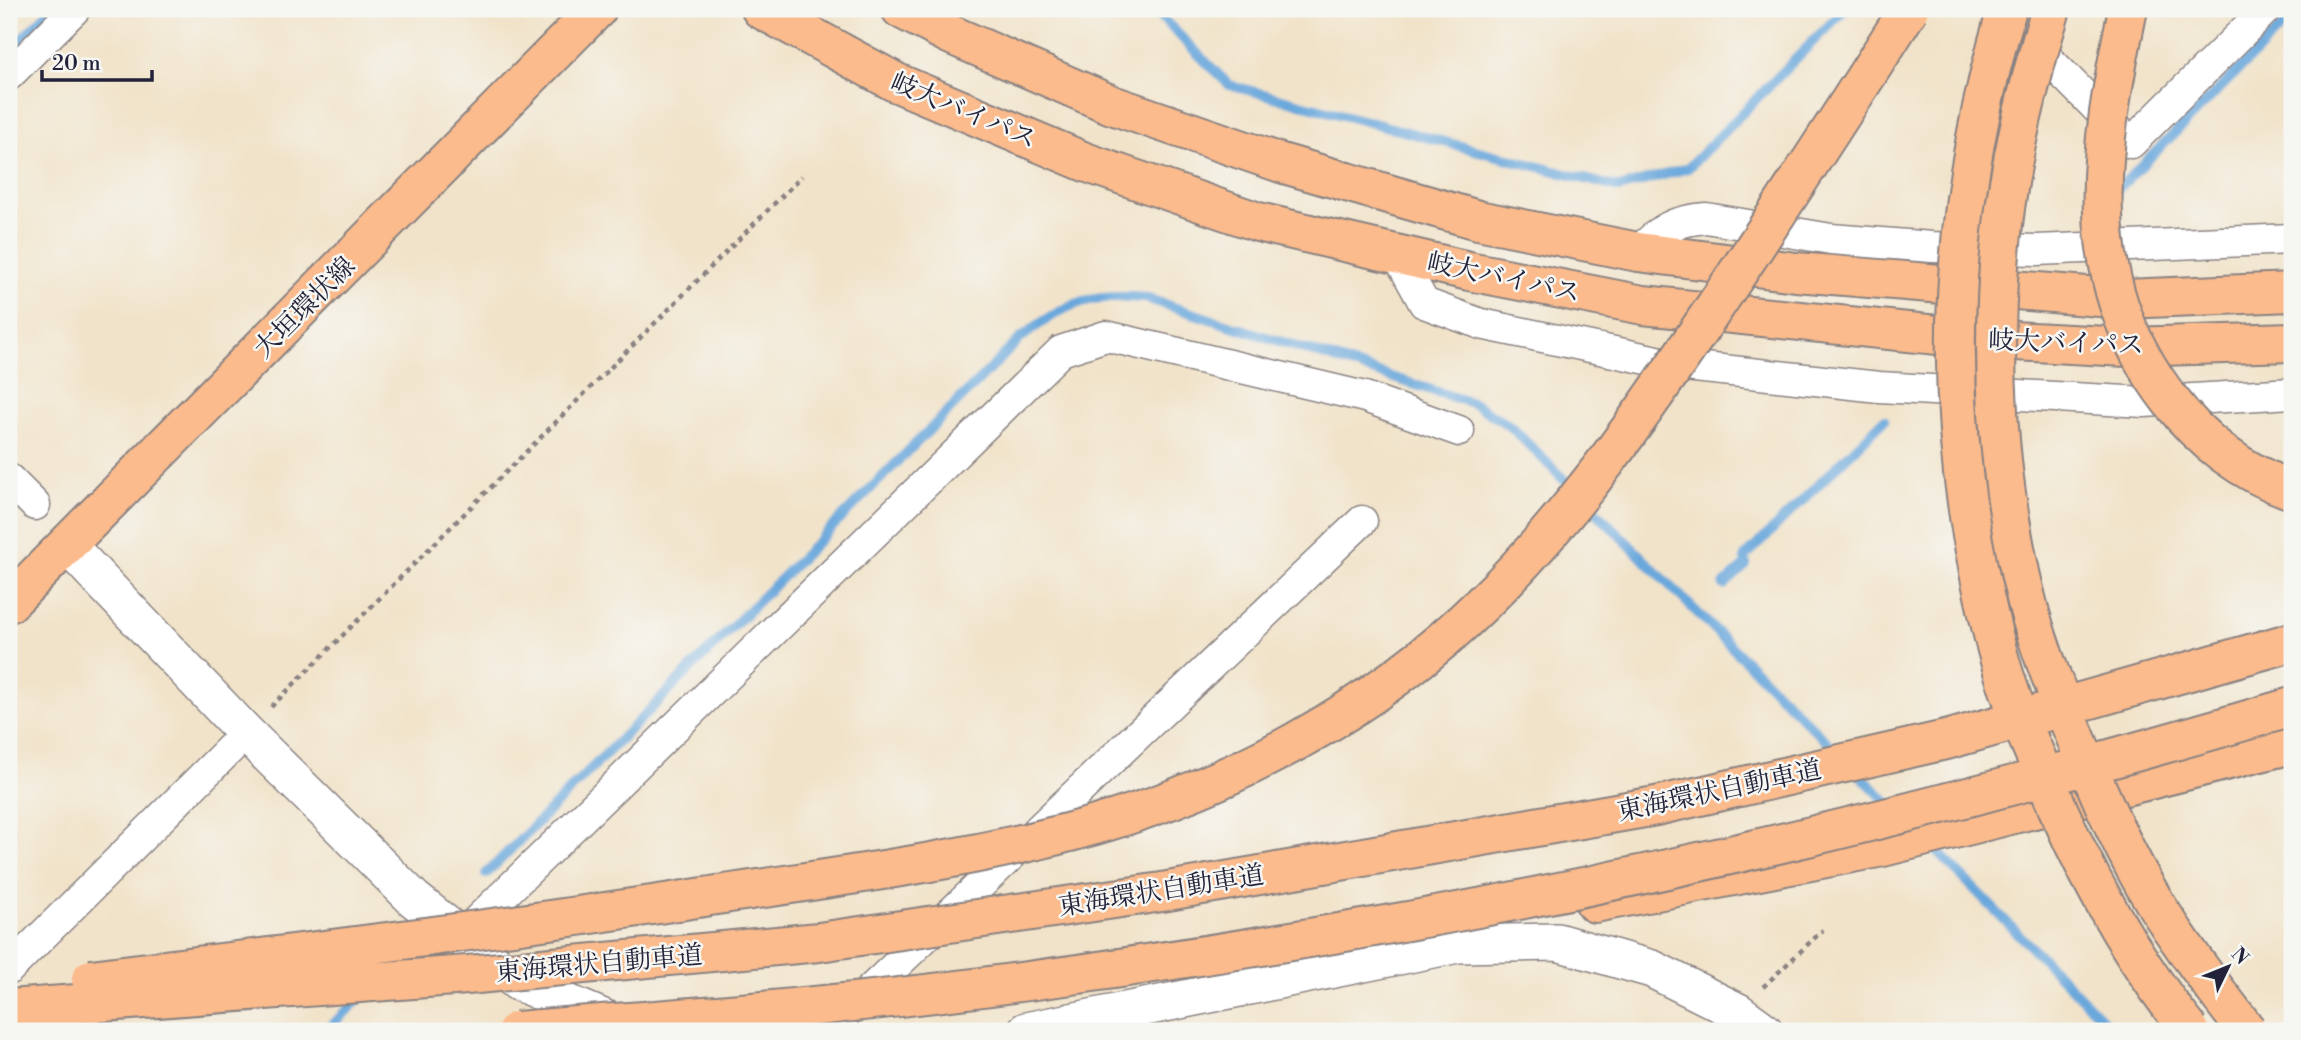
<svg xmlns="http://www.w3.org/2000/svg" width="2301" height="1040" viewBox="0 0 2301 1040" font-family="'Libre Bodoni','Noto Serif JP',serif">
<rect width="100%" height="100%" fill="#f6f6f2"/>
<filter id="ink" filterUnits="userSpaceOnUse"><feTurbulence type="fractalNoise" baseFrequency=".0143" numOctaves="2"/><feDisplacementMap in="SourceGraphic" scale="14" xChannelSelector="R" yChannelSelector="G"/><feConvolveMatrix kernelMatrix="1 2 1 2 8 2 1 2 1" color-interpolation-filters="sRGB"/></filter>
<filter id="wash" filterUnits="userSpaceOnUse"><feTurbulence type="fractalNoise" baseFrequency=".00686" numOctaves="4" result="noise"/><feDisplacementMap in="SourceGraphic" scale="28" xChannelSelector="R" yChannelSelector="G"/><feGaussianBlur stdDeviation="1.57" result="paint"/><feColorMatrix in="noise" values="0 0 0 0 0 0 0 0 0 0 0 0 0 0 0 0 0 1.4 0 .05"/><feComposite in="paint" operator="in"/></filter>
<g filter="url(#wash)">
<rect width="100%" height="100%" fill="#f1e3c9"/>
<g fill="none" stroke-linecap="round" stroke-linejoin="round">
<path stroke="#6ba8dc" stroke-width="10" d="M 1153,9 L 1229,85 L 1619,188 L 1688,168 L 1845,9
M 9,51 L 52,9
M 2112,195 L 2292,17
M 1724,585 L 1746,565 L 1745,557 L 1884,420
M 1855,770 L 1893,808
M 1930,844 L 2114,1031
M 486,874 L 1021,338 C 1065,303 1089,293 1145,298 L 1475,404 L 1510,426 L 1841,756
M 326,1031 L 364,994"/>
</g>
</g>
<g filter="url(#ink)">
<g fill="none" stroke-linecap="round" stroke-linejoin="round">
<defs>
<path id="minor" d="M 1999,9 L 2131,143 L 2266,9
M 9,75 L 75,9
M 1638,252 C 1661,228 1673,221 1706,218 L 1831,239 L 1932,247 L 2037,250 L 2292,239
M 1397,254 L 1424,303 L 1481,324 L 1676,365 L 1879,387 L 2144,402 L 2292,393
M 9,479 L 35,505
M 461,936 L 1061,351 L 1106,336 L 1365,397 L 1459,431
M 9,969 L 246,733
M 827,1031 L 1362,521"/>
<path id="tertiary" d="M 68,546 L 246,733 L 414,899 L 518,982 L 622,1026
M 1026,1031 L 1458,944 L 1557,942 L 1652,969 L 1738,1012 L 1764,1031"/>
<path id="primary" d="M 9,603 L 597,9"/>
<path id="trunk" d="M 761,9 L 895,82 L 1085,162 L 1258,222 L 1469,271 L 1643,305 L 1977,339 L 2126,347 L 2292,342
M 901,9 L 947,33 L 1112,105 L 1281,163 L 1478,220 L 1638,252 L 1796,272 L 2124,299 L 2292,292"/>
<path id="motorway" d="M 1595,903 L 1883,847 L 2292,744"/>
</defs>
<use href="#minor" stroke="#8a8282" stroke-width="33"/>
<use href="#tertiary" stroke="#8a8282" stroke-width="40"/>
<use href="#primary" stroke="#8a8282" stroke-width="42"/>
<use href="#trunk" stroke="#8a8282" stroke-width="42"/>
<use href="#motorway" stroke="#8a8282" stroke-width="42"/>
<path stroke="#8a8282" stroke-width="4.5" stroke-dasharray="5 5" stroke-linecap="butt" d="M 271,707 L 802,176
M 1763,987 L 1823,930"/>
<use href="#minor" stroke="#fff" stroke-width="30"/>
<use href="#tertiary" stroke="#fff" stroke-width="37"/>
<use href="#primary" stroke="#fbbb8c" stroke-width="38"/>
<use href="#trunk" stroke="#fbbb8c" stroke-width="38"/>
<use href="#motorway" stroke="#fbbb8c" stroke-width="38"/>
<defs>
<path id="motorway-bridge" d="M 2007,9 C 1952,197 1939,379 1979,572 C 1988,614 1997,657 2012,698 C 2021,723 2032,748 2043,773 C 2080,865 2128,954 2190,1031
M 2051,9 C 2029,82 2010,157 2002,233 C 1989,354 1997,483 2027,602 C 2040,653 2061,702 2081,750 C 2103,803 2125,854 2155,903 C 2183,948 2215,990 2247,1031
M 2128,9 C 2099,149 2076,278 2170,400 C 2201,441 2243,473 2292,490
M 91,979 C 296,954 500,929 704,897 C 828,878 953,863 1074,831 C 1225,791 1374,711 1485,601 C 1572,516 1642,415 1710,314 C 1778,213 1844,111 1909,9
M 9,1009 L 467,975 L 819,942 L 1162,892 L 1656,806 L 1950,739 L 2292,642
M 517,1031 C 623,1022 729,1015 834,1004 C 1014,986 1195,958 1374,927 C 1684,873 1991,796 2292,707"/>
</defs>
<use href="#motorway-bridge" stroke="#8a8282" stroke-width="42" stroke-linecap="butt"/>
<use href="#motorway-bridge" stroke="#fbbb8c" stroke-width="38"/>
</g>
</g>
<g text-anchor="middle" stroke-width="5" stroke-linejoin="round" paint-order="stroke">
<g font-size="26" fill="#22223b" stroke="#f6f6f2">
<text transform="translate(964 110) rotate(23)" y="9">岐大バイパス</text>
<text transform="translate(1504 277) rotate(12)" y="9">岐大バイパス</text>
<text transform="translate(304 307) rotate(-45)" y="9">大垣環状線</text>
<text transform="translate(2066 342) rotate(2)" y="9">岐大バイパス</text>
<text transform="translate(1719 790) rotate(-12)" y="9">東海環状自動車道</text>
<text transform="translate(1161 890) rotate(-9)" y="9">東海環状自動車道</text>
<text transform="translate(599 963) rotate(-5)" y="9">東海環状自動車道</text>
</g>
</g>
<rect width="2301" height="1040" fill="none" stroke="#f6f6f2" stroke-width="35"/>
<g transform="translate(2228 967) rotate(47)" stroke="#f6f6f2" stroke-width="5" paint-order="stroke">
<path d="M0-5L12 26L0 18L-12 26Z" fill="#22223b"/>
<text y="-10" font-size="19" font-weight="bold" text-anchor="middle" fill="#22223b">N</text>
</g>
<path d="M42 70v10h110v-10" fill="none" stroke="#22223b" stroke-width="3.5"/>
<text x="52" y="70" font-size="21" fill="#22223b" stroke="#f6f6f2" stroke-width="5" paint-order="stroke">20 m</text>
</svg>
